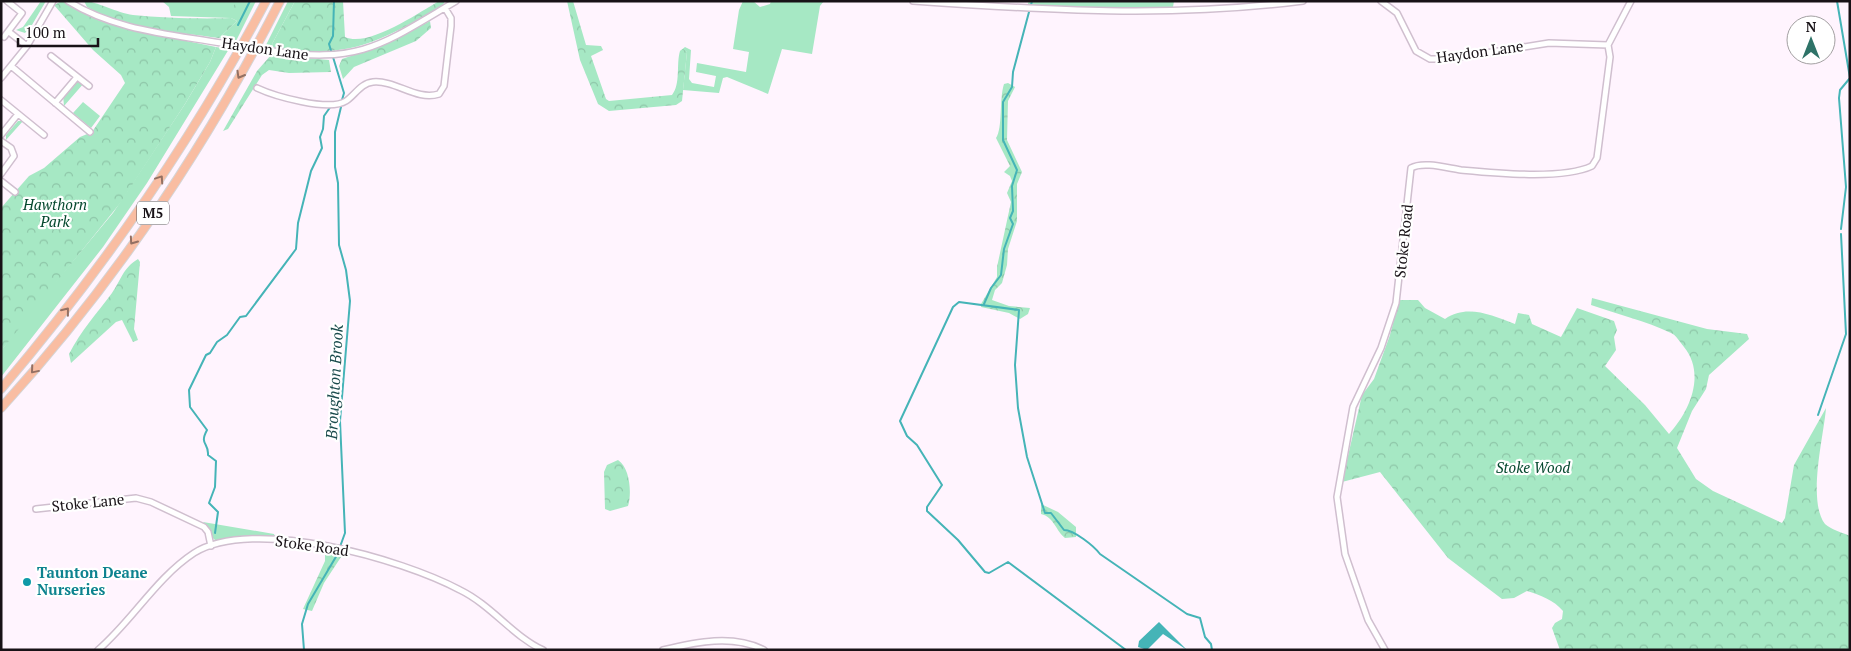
<svg xmlns="http://www.w3.org/2000/svg" width="1851" height="651" viewBox="0 0 1851 651" font-family="'PT Serif',serif">
<defs>
<pattern id="forest-crowns" width="20" height="18" patternUnits="userSpaceOnUse" patternTransform="scale(1.25)"><rect width="20" height="18" fill="#a6e8c4"/><path d="M2 6a3 3 0 1 1 6 0M12 15a3 3 0 1 1 6 0" fill="none" stroke="#8ec6a8"/></pattern>
</defs>
<rect width="100%" height="100%" fill="#fff4fe"/>
<path fill="#a6e8c4" d="M 162,1 L 256,1 L 236,41 L 219,38 L 237,21 L 231,18 L 171,16 L 169,7 Z
M 288,1 L 295,1 L 272,44 L 273,47 L 266,45 Z
M 743,1 L 753,1 L 760,7 L 770,4 L 771,1 L 824,1 L 820,6 L 812,54 L 782,49 L 768,94 L 727,77 L 723,78 L 719,93 L 683,90 L 687,52 L 683,50 L 680,51 L 685,47 L 691,50 L 689,79 L 692,83 L 714,87 L 716,76 L 696,72 L 697,63 L 746,72 L 749,52 L 733,49 L 739,10 Z
M 1029,1 L 1174,1 L 1173,7 L 1155,9 L 1027,6 Z
M 216,47 L 229,49 L 147,183 L 103,247 L 1,377 L 1,351 L 24,320 L 113,213 L 185,104 L 210,62 Z
M 77,78 L 84,83 L 64,106 L 63,95 Z
M 83,102 L 100,116 L 91,128 L 73,113 Z
M 18,121 L 23,121 L 6,140 L 6,135 Z
M 203,522 L 274,534 L 275,537 L 251,536 L 217,541 C 209,538 210,528 203,522 Z"/>
<path fill="url(#forest-crowns)" d="M 41,1 L 46,1 L 32,25 L 25,33 L 16,30 L 23,27 Z
M 62,1 L 98,20 L 119,27 L 216,47 L 210,62 L 185,104 L 121,202 L 1,351 L 1,208 L 29,176 L 44,168 L 80,137 L 92,132 L 125,83 L 121,75 L 93,50 L 54,5 Z
M 84,1 C 96,1 117,13 133,15 C 162,18 201,19 231,18 L 237,21 L 219,38 C 176,32 126,29 87,7 Z
M 236,1 L 246,1 L 238,18 L 229,15 Z
M 295,1 L 343,1 L 345,37 C 368,48 418,13 439,1 L 445,1 L 443,5 C 382,41 347,61 273,47 L 272,44 Z
M 567,1 L 573,1 L 586,45 L 601,46 L 603,50 L 591,56 L 606,99 L 609,101 L 672,95 C 681,84 676,64 680,51 L 683,49 L 687,52 L 682,101 L 676,105 L 609,111 L 598,104 L 580,60 Z
M 430,21 L 431,28 L 416,41 L 354,67 L 343,79 L 339,66 L 342,59 L 386,44 Z
M 271,55 L 329,60 L 331,72 L 289,73 L 269,70 L 262,75 L 228,129 L 223,131 L 257,71 Z
M 1008,83 L 1015,87 L 1008,101 L 1007,140 L 1022,172 L 1017,184 L 1017,221 L 1008,249 L 1007,265 L 1002,283 L 995,290 L 992,300 L 1009,306 L 1030,308 L 1028,314 L 1020,319 L 1009,313 L 981,307 L 981,304 L 997,277 L 997,267 L 1011,202 L 1007,193 L 1012,181 L 1010,176 L 1004,172 L 1010,166 L 996,138 C 1003,128 999,99 1004,84 Z
M 138,259 L 140,262 L 134,329 L 138,340 L 133,342 L 122,320 L 116,322 L 71,363 L 69,354 C 80,332 97,313 112,293 C 121,280 123,268 138,259 Z
M 1592,298 L 1707,329 L 1747,334 L 1749,339 L 1709,375 L 1706,389 L 1692,411 L 1677,448 L 1696,479 L 1713,491 L 1782,523 L 1785,518 L 1794,465 L 1826,408 C 1824,435 1807,501 1825,524 C 1830,529 1843,533 1850,536 L 1850,650 L 1560,650 L 1552,628 L 1555,623 L 1562,619 L 1563,611 C 1554,600 1540,595 1527,591 L 1514,598 L 1502,599 L 1448,558 L 1380,472 L 1342,482 L 1362,395 L 1374,379 L 1390,335 L 1399,300 L 1418,300 L 1425,308 L 1445,319 C 1467,304 1491,315 1515,324 L 1518,313 L 1529,315 L 1532,324 L 1561,337 L 1577,308 L 1614,321 L 1617,330 L 1614,337 L 1616,350 L 1605,366 L 1645,405 L 1669,434 C 1690,411 1706,374 1684,347 C 1680,342 1676,335 1671,333 C 1646,321 1617,314 1591,305 Z
M 618,460 C 630,468 632,493 628,506 L 610,511 L 605,509 L 604,472 L 607,465 Z
M 1041,504 L 1058,512 L 1076,527 L 1076,537 L 1065,538 C 1056,531 1054,517 1041,514 Z
M 330,551 L 341,553 L 341,557 L 324,583 L 312,611 L 303,609 L 325,561 L 325,555 Z"/>
<path fill="#45b4b7" d="M 1159,622 L 1187,650 L 1163,634 L 1147,650 L 1138,647 L 1139,641 Z"/>
<g fill="none" stroke-linecap="round" stroke-linejoin="round">
<path stroke="#45b4b7" stroke-width="2" d="M 334,1 L 333,36 L 329,44 L 344,93 L 342,100
M 1837,1 L 1850,78 L 1840,90 L 1839,98 L 1846,187 L 1841,229
M 1031,5 L 1032,1
M 238,25 L 250,1
M 984,304 L 991,288 L 1001,275 L 1004,249 L 1013,224 L 1010,218 L 1013,211 L 1012,186 L 1017,170 L 1003,140 L 1003,102 L 1012,87 L 1013,72 L 1029,12
M 1818,415 L 1846,334 L 1841,234
M 215,533 L 218,512 L 209,503 L 215,487 L 216,461 L 208,455 C 209,442 199,445 207,430 L 190,407 L 189,390 L 206,355 L 210,353 L 217,342 L 227,335 L 240,317 L 246,316 L 296,249 L 298,223 L 311,171 L 322,148 L 320,137 L 323,129 L 324,116 L 331,106
M 304,650 L 302,624 L 308,604 L 337,555 L 345,533 L 340,421 L 350,301 L 346,270 L 339,245 L 338,183 L 335,167 L 335,132 L 341,107
M 1126,650 L 1008,562 L 989,573 L 985,572 L 958,540 L 927,511 L 927,507 L 942,485 L 917,445 L 907,436 L 900,421 L 953,307 L 959,302 L 1019,310 L 1015,365 L 1018,408 L 1027,457 L 1045,513 L 1051,513 L 1064,530 C 1074,530 1094,546 1100,554 L 1187,614 L 1200,618 L 1205,637 L 1211,644 L 1212,650"/>
<defs>
<path id="minor" d="M 68,1 C 114,30 169,34 221,43
M 913,1 C 1043,10 1174,18 1303,1
M 1381,1 L 1397,13 L 1416,51 L 1430,59 L 1448,59 L 1549,43 L 1608,45
M 9,32 L 27,46
M 4,37 L 22,13 L 7,1
M 273,51 C 361,64 383,44 456,1
M 51,56 L 89,86
M 11,66 L 90,132
M 1,78 L 27,46 L 53,1
M 257,88 C 274,96 329,112 346,101 C 355,95 361,83 373,82 C 396,80 416,101 439,94 L 444,86 L 451,26 L 451,18 L 445,8
M 1,100 L 44,135
M 55,103 L 77,77
M 1,135 L 18,114
M 1,141 L 11,148 L 14,156 L 1,174
M 1,181 L 15,192
M 36,509 L 136,498 L 151,502 L 204,527 L 208,532 L 211,546
M 98,650 C 132,621 156,578 194,553 C 253,516 402,559 460,590 C 491,605 514,637 543,650
M 663,650 C 696,642 733,634 764,650
M 1385,650 L 1368,620 L 1345,554 L 1337,497 L 1353,407 L 1381,348 L 1396,303 L 1411,168 C 1423,161 1447,168 1461,170 C 1493,173 1563,180 1592,166 L 1597,158 L 1610,57 L 1608,45 L 1631,1"/>
<path id="highway" d="M 1,389 C 103,269 192,141 266,1
M 1,408 C 111,287 206,147 280,1"/>
</defs>
<use href="#minor" stroke="#d0bfcf" stroke-width="8"/>
<use href="#highway" stroke="#d5d4d5" stroke-width="10"/>
<use href="#minor" stroke="#fff" stroke-width="5"/>
<use href="#highway" stroke="#f9bda2" stroke-width="8"/>
<defs>
<path id="minor-bridge" d="M 221,43 L 273,51"/>
</defs>
<use href="#minor-bridge" stroke="#d0bfcf" stroke-width="8" stroke-linecap="butt"/>
<use href="#minor-bridge" stroke="#fff" stroke-width="5"/>
</g>
<defs><path id="oneway-chevron" d="M-2-3.5L2.5 0L-2 3.5" fill="none" stroke-width="1.6" stroke-linecap="round" stroke-linejoin="round" transform="scale(1.25)"/></defs>
<g stroke="#947063">
<use href="#oneway-chevron" transform="translate(240 75) rotate(120)"/>
<use href="#oneway-chevron" transform="translate(160 179) rotate(-56)"/>
<use href="#oneway-chevron" transform="translate(133 241) rotate(125)"/>
<use href="#oneway-chevron" transform="translate(66 311) rotate(-52)"/>
<use href="#oneway-chevron" transform="translate(34 370) rotate(130)"/>
</g>
<circle fill="#0f9aa8" stroke="#fff" stroke-width="2" cx="27" cy="582" r="5"/>
<g text-anchor="middle" stroke-width="4.5" stroke-linejoin="round" paint-order="stroke">
<rect fill="#fff" stroke="#5d595d" stroke-width="1" x="137" y="201.5" width="32" height="23" rx="4"/>
<g font-size="14" font-weight="bold" fill="#181217">
<text x="153" y="218">M5</text>
</g>
<g font-size="15" fill="#181217" stroke="#fff">
<text transform="translate(265 49) rotate(8)" y="5">Haydon Lane</text>
<text transform="translate(1480 52) rotate(-8)" y="5">Haydon Lane</text>
<text transform="translate(1404 241) rotate(-84)" y="5">Stoke Road</text>
<text transform="translate(88 503) rotate(-6)" y="5">Stoke Lane</text>
<text transform="translate(312 546) rotate(8)" y="5">Stoke Road</text>
</g>
<g font-size="15" font-style="italic" fill="#05482e" stroke="#fff">
<text x="55" y="210">Hawthorn<tspan x="55" dy="17">Park</tspan></text>
<text x="1533" y="473">Stoke Wood</text>
</g>
<g font-size="15" font-weight="bold" fill="#0d838f" stroke="#fff" text-anchor="start">
<text x="37" y="578">Taunton Deane<tspan x="37" dy="17">Nurseries</tspan></text>
</g>
<g font-size="16" font-style="italic" fill="#1a4b4c" stroke="#fff">
<text transform="translate(334 382) rotate(-87)" y="6">Broughton Brook</text>
</g>
</g>
<rect width="1851" height="651" fill="none" stroke="#181217" stroke-width="5"/>
<g transform="translate(1811 40)"><circle r="24" fill="#ffffff" stroke="#a3a0a2"/>
<path d="M0-4L9 19L0 12L-9 19Z" fill="#2e7368"/>
<text y="-8" font-size="14" font-weight="bold" text-anchor="middle" fill="#181217">N</text>
</g>
<path d="M18 38v8h80v-8" fill="none" stroke="#181217" stroke-width="2.5"/>
<text x="25" y="38" font-size="15" fill="#181217" stroke="#ffffff" stroke-width="4" paint-order="stroke">100 m</text>
</svg>
